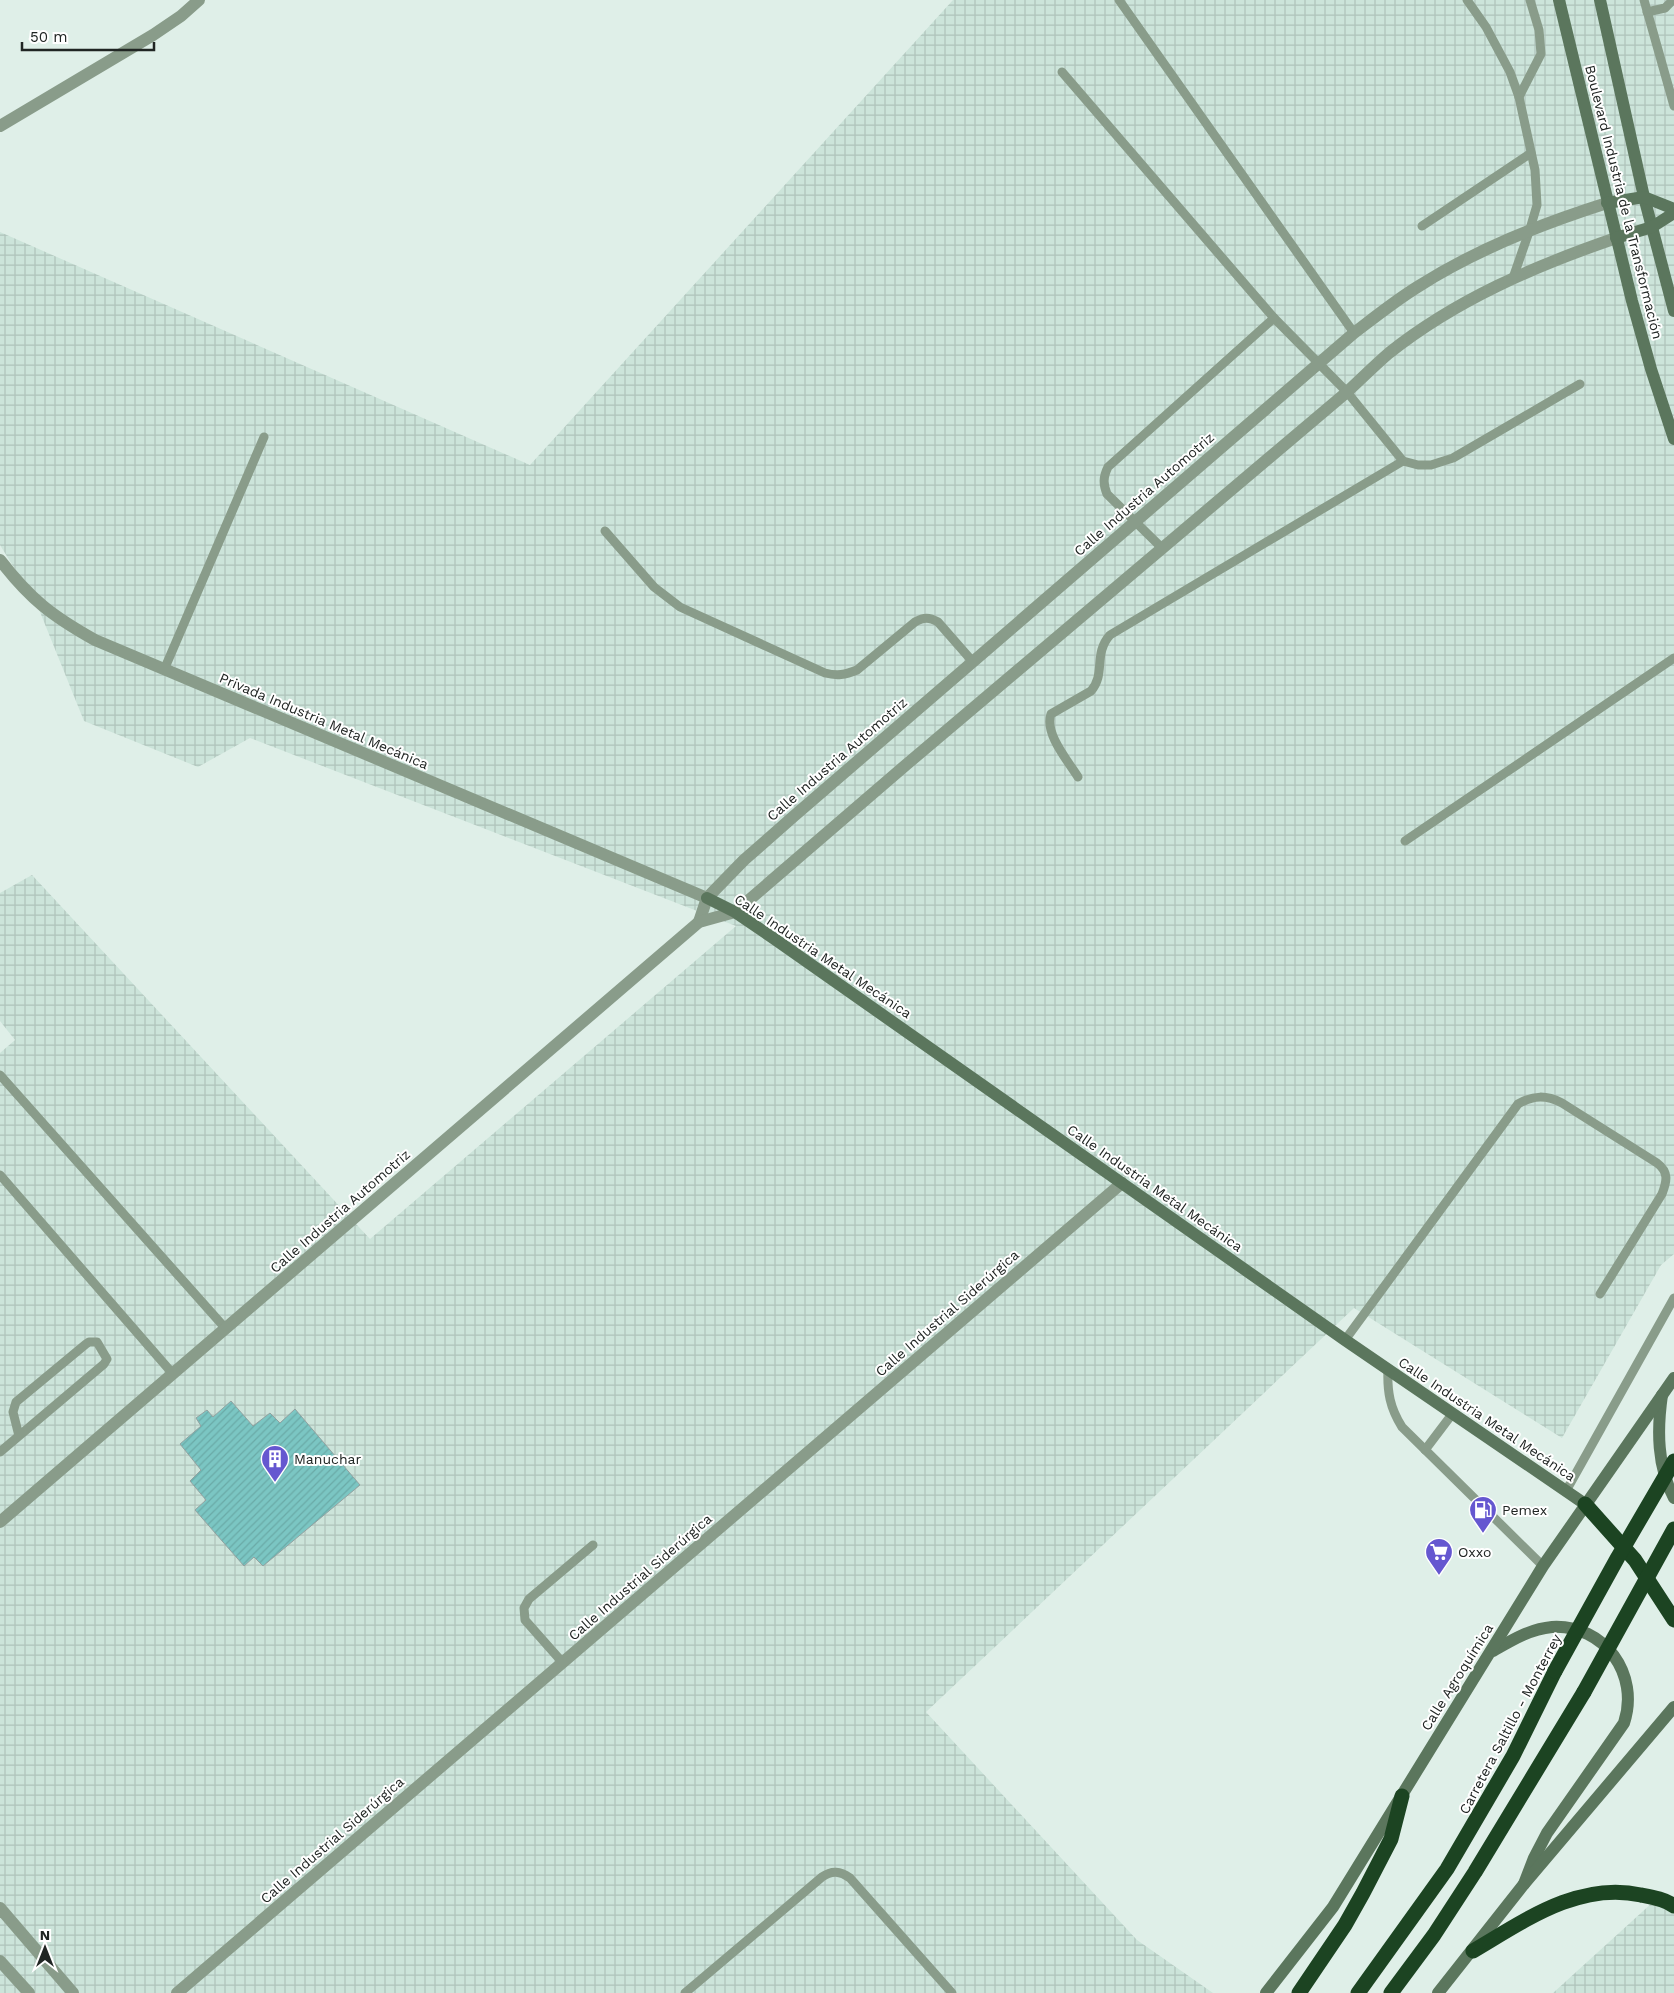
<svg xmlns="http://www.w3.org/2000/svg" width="1674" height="1993" viewBox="0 0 1674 1993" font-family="'Work Sans',sans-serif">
<defs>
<pattern id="industrial-grid" width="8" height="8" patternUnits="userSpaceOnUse" patternTransform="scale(1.25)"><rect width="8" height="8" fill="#cce4da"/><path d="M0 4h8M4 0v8" fill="none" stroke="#afc3bb"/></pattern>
<pattern id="building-hatch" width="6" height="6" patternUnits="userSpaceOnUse" patternTransform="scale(1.25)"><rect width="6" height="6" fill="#7bc6c3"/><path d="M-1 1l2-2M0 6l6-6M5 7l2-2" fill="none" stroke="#6aaaa7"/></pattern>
</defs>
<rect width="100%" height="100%" fill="#dfefe8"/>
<g fill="url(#industrial-grid)">
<polygon points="953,0 1674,0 1674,1254 1661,1265 1562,1438 1354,1308 926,1712 1137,1940 1213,1993 0,1993 0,1053 15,1040 0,1021 0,893 32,875 370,1239 736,926 250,738 198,767 84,721 38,607 0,545 0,232 530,465"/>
<polygon points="1653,1902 1674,1911 1674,1993 1553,1993"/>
</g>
<polygon fill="url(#building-hatch)" stroke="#92a2a1" points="231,1401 253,1426 270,1413 280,1423 295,1409 360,1485 263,1566 254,1557 244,1566 195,1510 206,1500 190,1481 201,1470 180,1444 201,1426 196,1418 207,1410 213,1417"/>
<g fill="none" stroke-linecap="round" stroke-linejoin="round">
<g stroke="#899c8a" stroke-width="9">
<polyline points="1119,0 1354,333"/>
<polyline points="1467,0 1486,27 1510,72 1519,97 1535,170 1537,205 1530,229 1513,278"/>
<polyline points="1644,0 1674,106"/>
<polyline points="1647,12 1665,8 1673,0"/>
<polyline points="1062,72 1274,318 1347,392 1403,461 1418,465 1431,465 1453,458 1580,384"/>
<polyline points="1519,97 1541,54 1539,30 1530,0"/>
<polyline points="1422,226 1531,153"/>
<path d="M605,531L654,587L680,607L825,673C837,676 845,675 857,670L915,622C924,617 929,617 938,622L973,662"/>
<path d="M1162,548L1107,494C1103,484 1103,477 1108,467L1274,318"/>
<polyline points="164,670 264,437"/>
<path d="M1078,777C1068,761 1044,733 1051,714L1091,691C1106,674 1093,654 1110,635L1403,461"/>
<polyline points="1405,841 1674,658"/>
<polyline points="0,1075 226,1329"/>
<polyline points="0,1175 173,1374"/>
<path d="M1345,1340L1518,1104C1534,1095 1546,1095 1562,1103L1657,1163C1669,1172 1667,1181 1662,1194L1600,1294"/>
<path d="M1388,1369C1387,1392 1390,1408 1402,1427L1543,1566"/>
<polyline points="1425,1450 1453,1413"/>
<polyline points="0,1452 104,1364 107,1359 97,1342 89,1342 86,1344 16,1402 13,1412 19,1436"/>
<polyline points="1566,1491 1674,1298"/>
<polyline points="563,1663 525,1620 524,1608 529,1599 593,1545"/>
<path d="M685,1993L822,1877C832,1870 840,1871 850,1878L952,1993"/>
</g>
<g stroke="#899c8a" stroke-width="12">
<polyline points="0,126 153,35 181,16 199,0"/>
<path d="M0,560C30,599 52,616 95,640L707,898"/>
<path d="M699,922L707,898L744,860L794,816L1354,333C1375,317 1396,300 1419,286C1477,249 1541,224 1607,203"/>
<path d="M0,1522L699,922L735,912L907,764L1347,392C1361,379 1375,365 1389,353C1457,299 1535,266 1616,238"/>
<polyline points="0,1908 73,1993"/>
<polyline points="0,1961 29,1993"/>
<polyline points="177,1993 1122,1183"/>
</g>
<g stroke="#5b765d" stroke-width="12">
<polyline points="1559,0 1632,301 1651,369 1674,439"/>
<polyline points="1600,0 1644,197 1674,311"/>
<polyline points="1607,203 1644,197 1674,209"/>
<polyline points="1616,238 1652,227 1674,213"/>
<polyline points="707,898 735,912 776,940 1345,1340 1585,1504"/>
<path d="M1662,1395C1657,1430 1657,1466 1674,1498"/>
<path d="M1493,1651C1512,1640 1530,1629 1552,1627C1605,1624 1640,1675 1624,1723L1547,1833L1534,1858L1524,1884"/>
<polyline points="1266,1993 1333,1907 1543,1566 1674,1378"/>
<polyline points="1438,1993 1524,1884 1674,1707"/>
</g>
<g stroke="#1c4422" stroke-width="15">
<polyline points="1585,1504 1635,1560 1674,1620"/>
<path d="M1473,1951C1524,1921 1579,1881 1641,1895C1652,1897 1665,1899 1674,1906"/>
<polyline points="1299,1993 1345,1925 1363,1893 1391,1839 1402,1796"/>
<polyline points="1358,1993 1447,1869 1513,1756 1555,1671"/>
<polyline points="1391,1993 1434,1935 1475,1872 1584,1692"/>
</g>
<g stroke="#1c4422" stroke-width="15">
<polyline points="1555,1671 1618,1557 1674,1461"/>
<polyline points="1584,1692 1674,1529"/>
</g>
</g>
<defs>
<symbol id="building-pin" viewBox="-11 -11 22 30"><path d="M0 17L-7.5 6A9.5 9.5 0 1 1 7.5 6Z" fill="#6557d0" stroke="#fff"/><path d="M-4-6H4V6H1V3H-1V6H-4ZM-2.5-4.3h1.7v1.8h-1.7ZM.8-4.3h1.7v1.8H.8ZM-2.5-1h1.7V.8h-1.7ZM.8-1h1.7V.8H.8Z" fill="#fff"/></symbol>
<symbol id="fuel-pin" viewBox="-11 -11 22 30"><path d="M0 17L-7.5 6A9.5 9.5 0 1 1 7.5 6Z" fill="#6557d0" stroke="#fff"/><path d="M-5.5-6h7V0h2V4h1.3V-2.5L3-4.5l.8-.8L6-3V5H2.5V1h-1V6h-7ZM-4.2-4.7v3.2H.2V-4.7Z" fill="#fff"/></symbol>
<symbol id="supermarket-pin" viewBox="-11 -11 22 30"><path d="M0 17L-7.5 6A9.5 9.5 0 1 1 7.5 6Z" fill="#6557d0" stroke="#fff"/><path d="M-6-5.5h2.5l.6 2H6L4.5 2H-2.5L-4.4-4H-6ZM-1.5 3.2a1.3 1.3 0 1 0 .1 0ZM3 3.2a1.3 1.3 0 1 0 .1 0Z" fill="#fff"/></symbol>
</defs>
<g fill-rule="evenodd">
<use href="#building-pin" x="259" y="1443" width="32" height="43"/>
<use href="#fuel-pin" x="1467" y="1494" width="32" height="43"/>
<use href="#supermarket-pin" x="1423" y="1536" width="32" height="43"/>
</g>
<g text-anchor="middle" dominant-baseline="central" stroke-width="4" stroke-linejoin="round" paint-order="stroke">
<g font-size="14" fill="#202523" stroke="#fff">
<text transform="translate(1624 202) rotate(76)">Boulevard Industria de la Transformación</text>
<text transform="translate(1144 494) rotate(-41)">Calle Industria Automotriz</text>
<text transform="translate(324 721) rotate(23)">Privada Industria Metal Mecánica</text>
<text transform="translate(837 759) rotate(-41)">Calle Industria Automotriz</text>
<text transform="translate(823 956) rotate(34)">Calle Industria Metal Mecánica</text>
<text transform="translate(1155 1188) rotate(35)">Calle Industria Metal Mecánica</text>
<text transform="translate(340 1211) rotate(-41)">Calle Industria Automotriz</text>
<text transform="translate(947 1313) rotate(-41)">Calle Industrial Siderúrgica</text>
<text transform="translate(1487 1419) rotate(34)">Calle Industria Metal Mecánica</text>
<text transform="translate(640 1577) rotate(-41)">Calle Industrial Siderúrgica</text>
<text transform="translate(1457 1677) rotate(-58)">Calle Agroquímica</text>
<text transform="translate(1510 1724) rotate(-62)">Carretera Saltillo - Monterrey</text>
<text transform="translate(332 1840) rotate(-41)">Calle Industrial Siderúrgica</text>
</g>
<g font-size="14" fill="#202523" stroke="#fff" text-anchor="start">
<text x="294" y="1459">Manuchar</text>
<text x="1502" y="1510">Pemex</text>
<text x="1458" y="1552">Oxxo</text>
</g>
</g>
<g transform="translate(45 1948)" stroke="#ffffff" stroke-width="4" paint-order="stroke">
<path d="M0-4L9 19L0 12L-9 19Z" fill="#202523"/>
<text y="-8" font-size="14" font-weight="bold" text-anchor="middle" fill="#202523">N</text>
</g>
<path d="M22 42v8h132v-8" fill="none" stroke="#202523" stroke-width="2.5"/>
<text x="30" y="42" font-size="15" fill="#202523" stroke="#ffffff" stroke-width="4" paint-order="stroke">50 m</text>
</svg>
